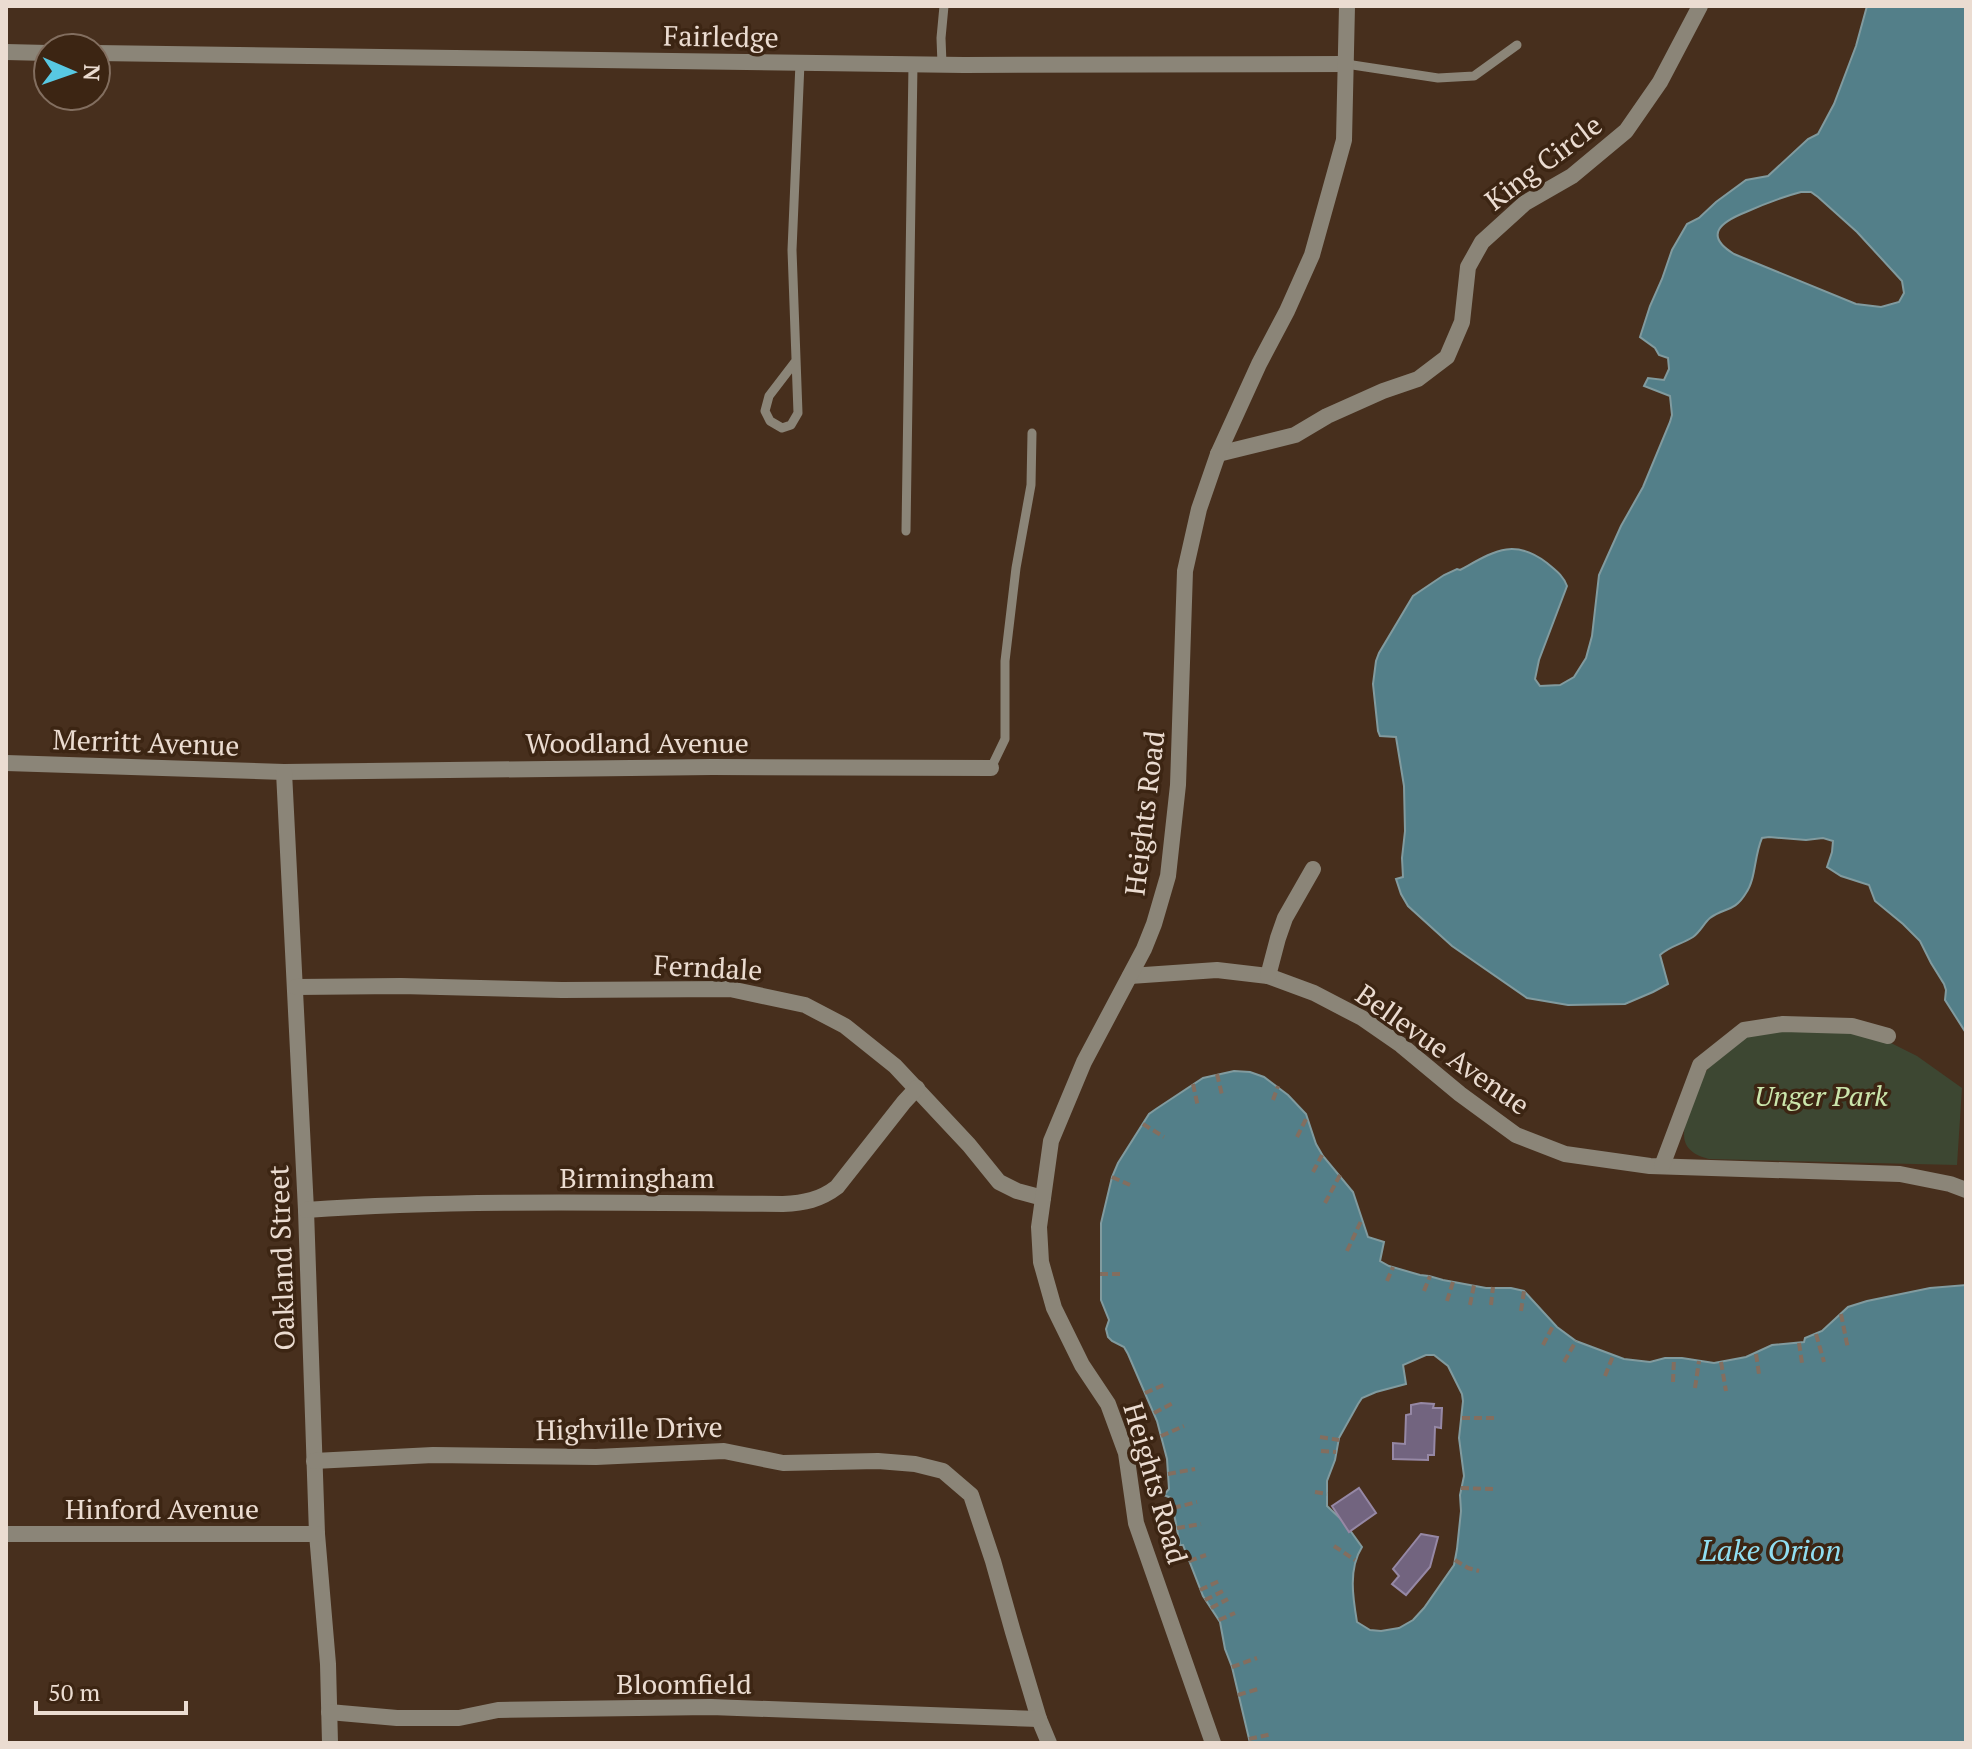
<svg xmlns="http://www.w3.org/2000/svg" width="1972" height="1749" viewBox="0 0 1972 1749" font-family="'PT Serif',serif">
<rect width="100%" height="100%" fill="#472f1d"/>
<path fill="#3d4732" d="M1820,1027L1887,1041L1917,1056L1962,1088L1957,1165L1709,1159C1674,1150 1683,1128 1693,1102C1697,1092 1700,1081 1705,1073C1715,1058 1731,1045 1747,1036C1758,1031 1805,1029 1820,1027Z"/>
<g fill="#537f89" stroke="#819b9f" stroke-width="2" fill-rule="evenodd">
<path d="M1867,6H1966V1033L1945,1000L1946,990L1944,984L1931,963L1920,941L1903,924L1875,901L1869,885L1841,876L1827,867L1832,852L1833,841L1823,838L1806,840L1769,837L1762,838C1754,856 1756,879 1746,893C1734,913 1724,907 1710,918C1704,923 1700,932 1693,937C1682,944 1670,946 1660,955L1668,984L1653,992L1625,1004L1568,1005L1527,998L1452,946L1408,906L1401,894L1396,879L1403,877L1402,858L1405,831L1404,786L1396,737L1380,736L1378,731L1373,684L1376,661L1379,653L1413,596L1444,575L1457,569L1460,570C1493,552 1513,537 1547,563C1555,570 1563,575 1567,586L1539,660L1535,679L1540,686L1560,685L1574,677L1586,658L1592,636L1599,575L1621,526L1643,487L1670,422L1672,415L1670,396L1644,386L1648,378L1664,380L1669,369L1668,358L1659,355L1655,348L1640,337L1650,306L1662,279L1672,250L1687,224L1699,218L1716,202L1746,180L1768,176L1808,139L1818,134L1834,104L1856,46ZM1801,192H1811L1818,197L1857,232L1902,281L1904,293L1899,302L1881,307L1856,304L1734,254C1703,235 1721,222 1746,212C1764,204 1782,197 1801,192Z"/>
<path d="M1234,1071L1250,1072L1264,1077L1288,1095L1306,1114L1316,1144L1323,1156L1353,1192L1368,1237L1384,1242L1380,1261L1389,1266L1420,1275L1429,1276L1443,1280L1486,1288H1511L1524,1291L1557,1327L1576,1341L1624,1359L1650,1362L1665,1358H1682L1714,1363L1746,1357L1772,1345L1804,1342L1805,1338L1822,1331L1848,1307L1867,1301L1930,1288L1966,1285V1743H1250L1232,1667L1225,1649L1220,1622L1203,1596L1183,1545H1180L1171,1498L1164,1495L1169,1489L1167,1459L1157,1421L1128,1354L1124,1347L1112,1341L1108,1337L1106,1329L1109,1320L1101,1300V1223L1112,1177L1118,1163L1149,1114L1156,1109L1203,1078ZM1426,1355H1434L1448,1366L1462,1394L1463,1401L1459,1438L1464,1476L1460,1495L1461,1511L1457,1549L1454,1565L1424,1608L1413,1620L1399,1628L1381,1631L1370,1630L1357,1622C1353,1598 1348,1569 1362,1547L1344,1522L1327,1506V1481L1335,1460L1339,1438L1358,1404L1362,1398L1376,1392L1406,1384L1403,1365Z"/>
</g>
<g fill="#72647f" stroke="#9688a5" stroke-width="2">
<polygon points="1421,1403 1434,1404 1433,1408 1442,1408 1441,1428 1435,1427 1434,1455 1428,1455 1428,1460 1393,1459 1393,1443 1405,1444 1406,1415 1411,1414 1411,1405"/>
<polygon points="1359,1488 1376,1513 1349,1532 1332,1506"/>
<polygon points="1421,1534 1438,1537 1430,1567 1406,1595 1392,1584 1399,1576 1393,1569"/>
</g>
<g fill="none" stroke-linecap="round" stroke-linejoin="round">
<g stroke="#836e5f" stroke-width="4" stroke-dasharray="8 4" stroke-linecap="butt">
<polyline points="1217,1074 1222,1095"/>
<polyline points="1193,1084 1198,1107"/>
<polyline points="1273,1100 1278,1086"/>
<polyline points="1143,1124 1164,1137"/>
<polyline points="1297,1137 1307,1117"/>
<polyline points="1313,1172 1322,1155"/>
<polyline points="1112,1177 1130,1185"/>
<polyline points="1325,1203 1340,1175"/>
<polyline points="1347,1251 1362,1219"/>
<polyline points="1100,1274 1123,1274"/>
<polyline points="1387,1281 1393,1267"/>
<polyline points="1424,1291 1430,1276"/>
<polyline points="1447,1301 1453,1282"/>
<polyline points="1470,1305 1474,1285"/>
<polyline points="1491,1305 1493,1287"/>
<polyline points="1521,1311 1524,1291"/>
<polyline points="1841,1314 1848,1349"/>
<polyline points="1816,1334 1824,1362"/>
<polyline points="1799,1343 1802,1363"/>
<polyline points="1543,1345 1554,1324"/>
<polyline points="1756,1354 1759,1374"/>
<polyline points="1564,1362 1576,1341"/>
<polyline points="1721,1362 1726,1391"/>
<polyline points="1605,1376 1613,1356"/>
<polyline points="1673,1382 1674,1358"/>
<polyline points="1695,1388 1699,1361"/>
<polyline points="1145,1393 1166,1384"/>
<polyline points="1154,1413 1173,1403"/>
<polyline points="1462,1418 1497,1418"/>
<polyline points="1161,1436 1184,1426"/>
<polyline points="1320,1437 1339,1440"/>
<polyline points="1321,1451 1336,1452"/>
<polyline points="1168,1474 1195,1469"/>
<polyline points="1461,1488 1493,1489"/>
<polyline points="1315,1492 1327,1494"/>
<polyline points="1173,1508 1197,1502"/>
<polyline points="1177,1528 1201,1524"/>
<polyline points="1334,1546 1355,1560"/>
<polyline points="1455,1560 1468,1568 1479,1571"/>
<polyline points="1189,1561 1206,1555"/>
<polyline points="1200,1590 1219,1581"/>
<polyline points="1205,1600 1223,1591"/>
<polyline points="1211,1608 1228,1599"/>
<polyline points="1219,1620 1235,1613"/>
<polyline points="1232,1667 1257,1658"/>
<polyline points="1238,1695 1258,1689"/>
<polyline points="1249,1739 1272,1734"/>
</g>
<g stroke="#8b8578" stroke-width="9">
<polyline points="942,64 941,38 944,6"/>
<polyline points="1346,64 1438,78 1474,76 1517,45"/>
<polyline points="795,362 769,396 765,411 770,421 782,428 791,425 798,413 792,250 800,63"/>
<polyline points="906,531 913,64"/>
<polyline points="991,768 1005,739 1005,661 1016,568 1031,485 1032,433"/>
</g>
<g stroke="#8b8578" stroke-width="16">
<polyline points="6,52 48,53"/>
<polyline points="96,53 964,65 1346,64"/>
<polyline points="1218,454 1295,435 1327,416 1383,391 1418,379 1447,357 1462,322 1468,267 1482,242 1525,203 1572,176 1626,131 1660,82 1700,6"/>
<polyline points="6,763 284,772 712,767 991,768"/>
<polyline points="284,772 306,1210 317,1534 328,1664 330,1743"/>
<polyline points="1130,976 1217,970 1268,976 1314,993 1362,1018 1401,1045 1460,1094 1516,1135 1565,1154 1650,1166 1900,1174 1950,1184 1966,1190"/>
<polyline points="1268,976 1278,938 1285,918 1313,869"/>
<polyline points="296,987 401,986 562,990 730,989 805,1005 845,1026 895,1066 969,1145 999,1182 1017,1191 1043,1198"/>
<polyline points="1662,1166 1700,1065 1744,1030 1783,1024 1852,1026 1888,1036"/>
<path d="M306,1210C464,1199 624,1203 783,1204C804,1203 820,1200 837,1187L904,1102L917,1088"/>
<polyline points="314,1461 433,1455 596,1457 724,1451 783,1463 878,1461 915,1464 943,1471 971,1495 993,1561 1013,1632 1039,1719 1049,1743"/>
<polyline points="6,1534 317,1534"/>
<polyline points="329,1712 397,1718 459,1718 498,1710 711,1707 1039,1719"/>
<polyline points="1213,1743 1136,1523 1126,1453 1108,1404 1082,1365 1054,1308 1041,1262 1039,1227 1051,1141 1084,1062 1144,949 1154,924 1168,876 1178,785 1185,571 1199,509 1218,454 1259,364 1287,311 1312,255 1344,140 1347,6"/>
</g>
</g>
<g text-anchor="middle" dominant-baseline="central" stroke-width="7" stroke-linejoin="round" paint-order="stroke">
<g font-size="28" fill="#ebdcd1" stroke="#3c2513">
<text transform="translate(721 36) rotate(1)">Fairledge</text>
<text transform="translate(1543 162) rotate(-37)">King Circle</text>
<text transform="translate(146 742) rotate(2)">Merritt Avenue</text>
<text x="637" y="742">Woodland Avenue</text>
<text transform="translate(1144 813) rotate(-83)">Heights Road</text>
<text transform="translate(708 967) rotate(3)">Ferndale</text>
<text transform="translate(1443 1049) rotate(35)">Bellevue Avenue</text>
<text x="637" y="1177">Birmingham</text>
<text transform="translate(281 1258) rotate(-92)">Oakland Street</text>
<text transform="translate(629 1428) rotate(-1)">Highville Drive</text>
<text transform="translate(1156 1483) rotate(74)">Heights Road</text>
<text x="162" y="1508">Hinford Avenue</text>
<text x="684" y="1683">Bloomfield</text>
</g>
<g font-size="28" font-style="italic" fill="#cbe6ac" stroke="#3c2513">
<text x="1821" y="1095">Unger Park</text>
</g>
<g font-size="30" font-style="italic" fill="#90def1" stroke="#3c2513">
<text x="1771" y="1550">Lake Orion</text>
</g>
</g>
<rect width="1972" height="1749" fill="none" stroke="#ebdcd1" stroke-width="16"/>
<g transform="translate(72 72) rotate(92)"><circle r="38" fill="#3c2513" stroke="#826e5f" stroke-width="2"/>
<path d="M0-6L14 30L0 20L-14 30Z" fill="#58c9e3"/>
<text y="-12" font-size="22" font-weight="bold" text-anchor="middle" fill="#ebdcd1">N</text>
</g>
<path d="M36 1701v12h150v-12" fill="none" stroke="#ebdcd1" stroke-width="4"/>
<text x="48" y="1701" font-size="24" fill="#ebdcd1" stroke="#3c2513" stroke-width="6" paint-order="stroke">50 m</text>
</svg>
